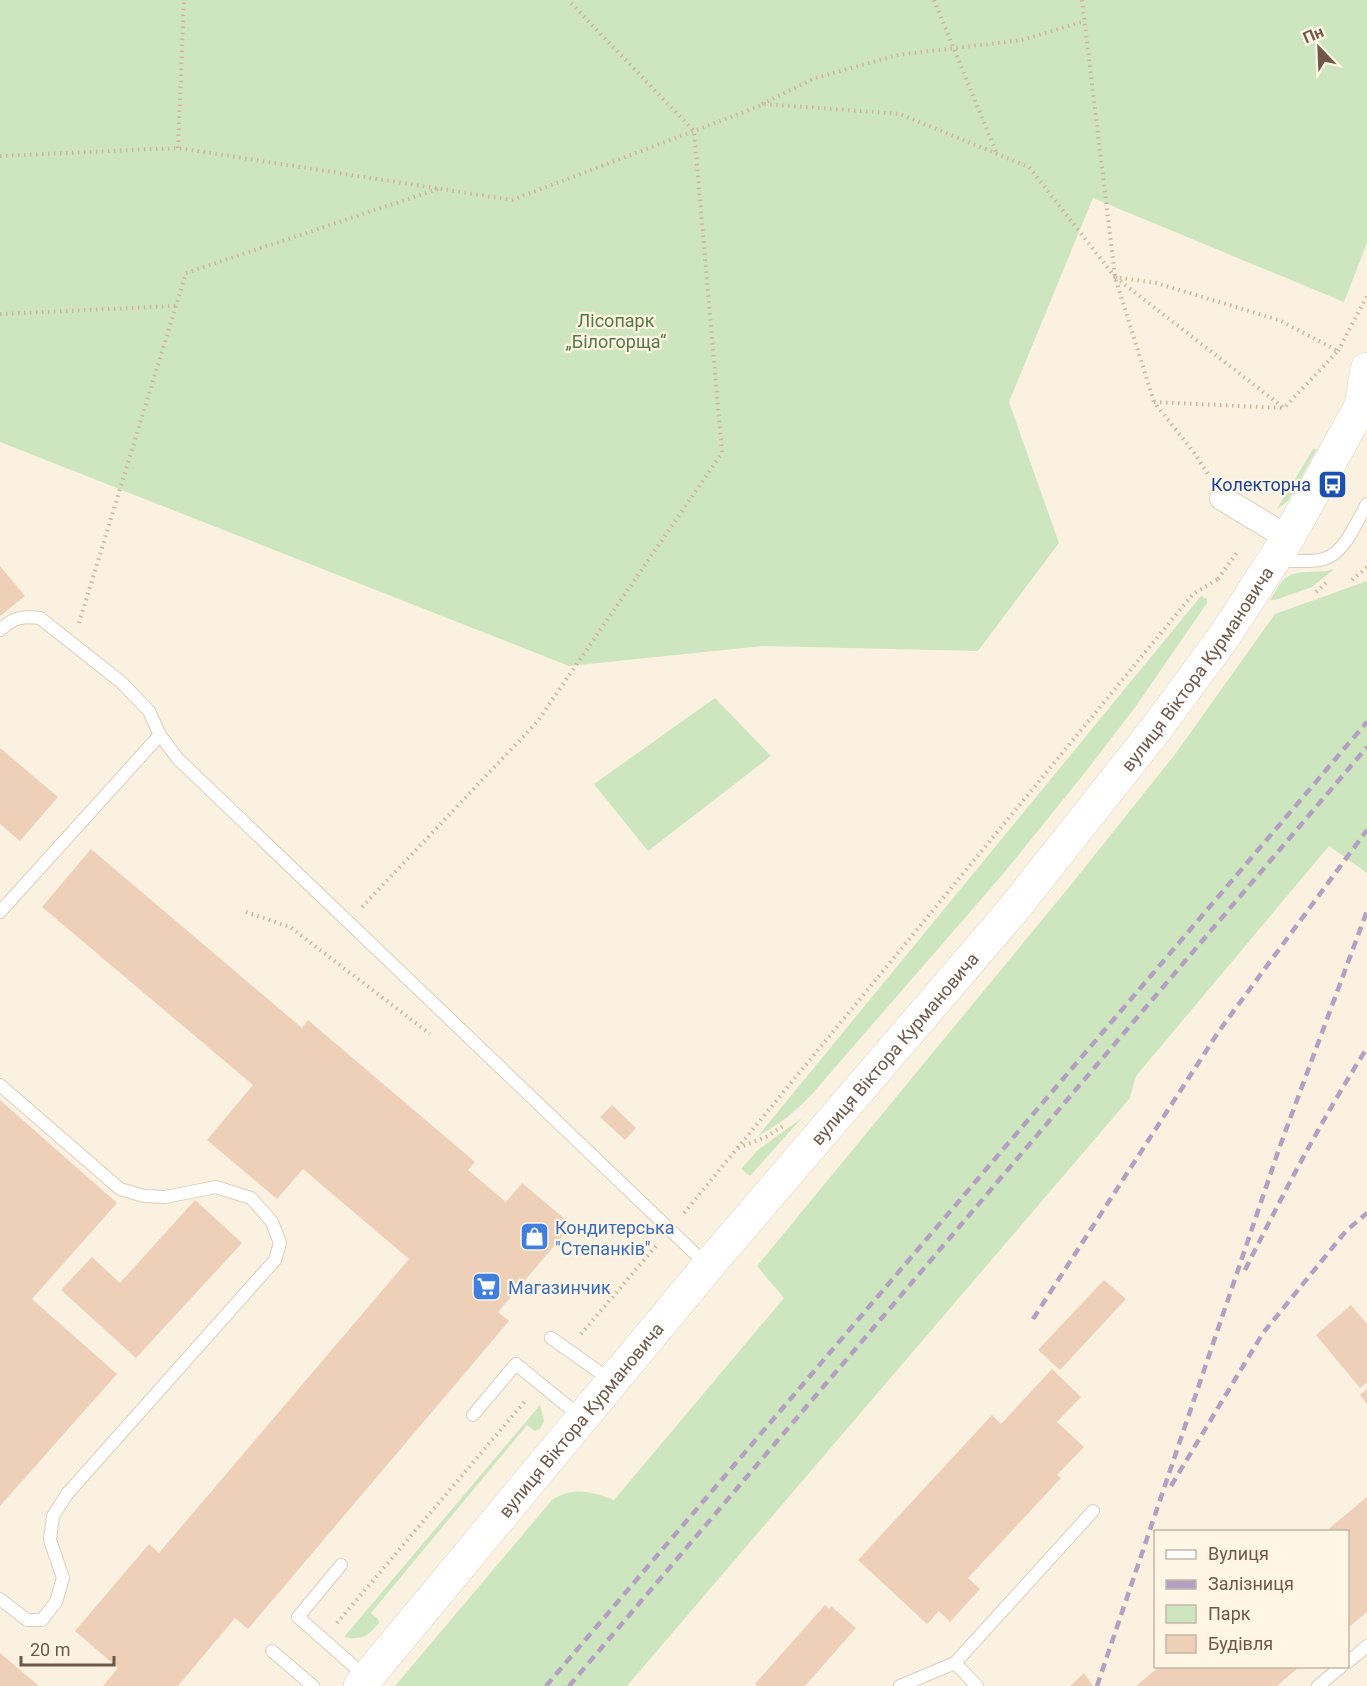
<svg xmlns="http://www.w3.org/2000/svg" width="1367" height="1686" viewBox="0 0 1367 1686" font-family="Roboto,sans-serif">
<rect width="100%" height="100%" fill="#faf1e0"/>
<g fill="#cee6c0">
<polygon points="0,0 1367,0 1367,243 1344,302 1093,198 1009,402 1059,543 978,651 763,646 569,666 0,442"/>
<polygon points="1313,449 1317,449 1288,501 1277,509"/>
<path d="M1334,569L1312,587L1275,600H1270C1275,593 1280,581 1287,577C1298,569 1320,574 1334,569Z"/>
<path d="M1367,581V873L1329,846L1136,1076L1130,1098L627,1686H395L552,1500C574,1486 592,1492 614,1500L784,1298L757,1266L1070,886L1176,753L1275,614Z"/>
<path d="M1201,596L1207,599V603L1136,706L1087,770L1003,874L812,1094C796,1111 779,1125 758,1136Z"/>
<polygon points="715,698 771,756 648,851 594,784"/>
<polygon points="802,1118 750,1176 741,1169 758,1150"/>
<path d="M540,1405L544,1421L540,1429L535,1431L527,1425L371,1613L378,1619L379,1623C368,1636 362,1641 344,1637Z"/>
</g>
<g fill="#eed0b9">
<polygon points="0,566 25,596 0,616"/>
<polygon points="0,748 58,797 20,841 0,824"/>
<polygon points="91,849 302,1028 308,1020 475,1162 468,1170 506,1202 522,1183 572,1225 498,1312 509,1321 248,1629 235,1618 178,1686 103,1686 118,1668 75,1631 149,1544 159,1553 409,1259 303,1169 277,1199 207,1140 253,1085 42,907"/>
<polygon points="0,1100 117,1203 32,1299 117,1374 0,1506"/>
<polygon points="612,1105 636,1128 625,1140 600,1117"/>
<polygon points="195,1200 242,1243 136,1358 61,1290 92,1257 120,1283"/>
<polygon points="1104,1280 1126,1299 1060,1370 1038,1350"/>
<polygon points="1351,1305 1367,1324 1367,1382 1360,1388 1316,1335"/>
<polygon points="1052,1369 1081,1397 1057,1422 1084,1447 1057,1475 1061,1478 968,1578 980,1589 950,1622 939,1611 927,1624 858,1560 992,1415 1001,1424"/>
<polygon points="1367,1389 1367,1404 1360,1395"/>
<polygon points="1367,1497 1367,1612 1348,1628 1348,1532 1325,1532"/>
<polygon points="825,1605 829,1609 831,1606 856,1628 805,1686 757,1686 755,1684"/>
<polygon points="0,1653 39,1686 0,1686"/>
<polygon points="1160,1666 1300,1666 1277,1686 1136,1686"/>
<polygon points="1084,1673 1093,1686 1070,1686"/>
</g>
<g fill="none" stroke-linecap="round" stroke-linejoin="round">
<defs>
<g id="lane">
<path d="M1277,561C1290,560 1312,563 1324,559C1346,552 1356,522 1367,504"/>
<path d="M0,630C14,617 22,616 40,618L121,682L149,711L160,735L178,759L708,1266"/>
<polyline points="0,912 160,735"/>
<polyline points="0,1085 120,1189 144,1196 165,1197 216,1187 251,1198 272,1222 280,1243 275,1260 67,1494 53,1516 50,1540 63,1578 56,1602 42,1620 27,1620 0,1599"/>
<polyline points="551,1338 612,1381"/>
<polyline points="473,1415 516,1364 582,1418"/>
<polyline points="341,1565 298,1617 366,1677"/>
<polyline points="272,1651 313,1686"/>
<polyline points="1348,1662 1367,1646"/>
<polyline points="955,1663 1093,1511"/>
<polyline points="900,1686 955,1663 977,1686"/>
<polyline points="1318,1686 1342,1666"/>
</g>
<polyline id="street" points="1222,498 1288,538"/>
<g id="secondary">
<path id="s1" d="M360,1686L708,1266L1012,911L1156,729L1225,635L1288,538L1361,406L1367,369"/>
</g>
</defs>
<use href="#lane" stroke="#ddcdbd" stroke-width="14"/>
<use href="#street" stroke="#ddcdbd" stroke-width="26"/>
<use href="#secondary" stroke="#e2cfbb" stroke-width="34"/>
<g stroke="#d2b49d" stroke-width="4" stroke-dasharray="1.5 4.5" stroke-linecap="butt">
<polyline points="934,0 996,152"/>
<polyline points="1082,0 1115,277 1154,402 1195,454 1208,474"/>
<polyline points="762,104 815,78 898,55 1022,40 1085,21"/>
<polyline points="178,148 184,0"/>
<polyline points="0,156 178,148 512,200 765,104 900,114 1029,167 1115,277 1156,283 1279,320 1338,351 1284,408 1115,277"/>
<polyline points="0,314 176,306"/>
<polyline points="1338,351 1367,296"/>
<polyline points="1154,402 1283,408"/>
<polyline points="1218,579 1238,551"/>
<polyline points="1352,580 1367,567"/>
<polyline points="1316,592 1328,581"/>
<polyline points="79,623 186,273 438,189"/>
<polyline points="362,907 537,722 722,453 694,131 568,0"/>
<polyline points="246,912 290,927 430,1034"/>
<polyline points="738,1148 766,1137 783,1126"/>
<polyline points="684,1213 1193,594 1218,579"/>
<polyline points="581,1334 656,1246"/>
<polyline points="337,1623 526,1400"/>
</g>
<use href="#lane" stroke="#fff" stroke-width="12"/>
<use href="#street" stroke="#fff" stroke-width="24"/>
<use href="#secondary" stroke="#fff" stroke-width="33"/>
<g stroke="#b4a1c1" stroke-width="4.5" stroke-dasharray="9 6" stroke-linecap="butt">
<path d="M1245,1270C1283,1194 1322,1119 1367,1048"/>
<polyline points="1033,1319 1219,1031 1367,830"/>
<polyline points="1171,1486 1263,1333 1346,1231 1367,1213"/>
<polyline points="546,1686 1367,722"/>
<polyline points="569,1686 1367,747"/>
<polyline points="1097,1686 1280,1146 1367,911"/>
</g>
</g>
<defs>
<symbol id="bus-square" viewBox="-11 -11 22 22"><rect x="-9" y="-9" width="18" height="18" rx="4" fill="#1a4fb4" stroke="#fef5e5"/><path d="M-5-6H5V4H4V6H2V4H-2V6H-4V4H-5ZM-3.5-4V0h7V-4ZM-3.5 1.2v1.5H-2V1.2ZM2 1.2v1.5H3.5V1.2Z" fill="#fff"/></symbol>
<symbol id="shop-square" viewBox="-11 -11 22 22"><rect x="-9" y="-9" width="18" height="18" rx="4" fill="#3f7fe0" stroke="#fef5e5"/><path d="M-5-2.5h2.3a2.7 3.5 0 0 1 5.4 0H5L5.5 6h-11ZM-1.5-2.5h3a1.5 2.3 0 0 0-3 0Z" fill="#fff"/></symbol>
<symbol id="supermarket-square" viewBox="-11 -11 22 22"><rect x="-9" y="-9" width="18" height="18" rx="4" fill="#3f7fe0" stroke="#fef5e5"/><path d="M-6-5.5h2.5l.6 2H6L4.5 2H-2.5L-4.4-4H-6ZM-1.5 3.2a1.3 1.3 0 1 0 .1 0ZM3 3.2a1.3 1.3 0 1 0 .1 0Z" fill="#fff"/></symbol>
</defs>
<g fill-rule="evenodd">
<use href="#bus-square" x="1316" y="468" width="33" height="33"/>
<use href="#shop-square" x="518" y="1220" width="33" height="33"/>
<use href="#supermarket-square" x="470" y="1270" width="33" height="33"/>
</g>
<g text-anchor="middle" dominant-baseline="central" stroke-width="4.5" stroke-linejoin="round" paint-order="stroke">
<g font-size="18" fill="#537a45" stroke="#fef5e5">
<text x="616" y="320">Лісопарк<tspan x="616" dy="21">„Білогорща“</tspan></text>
</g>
<g font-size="18" fill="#164399" stroke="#fef5e5" text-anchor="end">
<text x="1311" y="484">Колекторна</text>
</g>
<g font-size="18" fill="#6f5849" stroke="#fef5e5">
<text stroke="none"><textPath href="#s1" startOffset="1318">вулиця Віктора Курмановича</textPath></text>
<text stroke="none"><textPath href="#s1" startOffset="832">вулиця Віктора Курмановича</textPath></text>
<text stroke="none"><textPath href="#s1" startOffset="346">вулиця Віктора Курмановича</textPath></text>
</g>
<g font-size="18" fill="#366cbe" stroke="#fef5e5" text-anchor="start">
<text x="555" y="1227">Кондитерська<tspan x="555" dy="21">"Степанків"</tspan></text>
<text x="508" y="1287">Магазинчик</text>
</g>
</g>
<rect x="1154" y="1530" width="195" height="138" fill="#fef5e5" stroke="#c5b6a7" stroke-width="1.5"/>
<rect x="1166" y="1550" width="30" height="9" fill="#ffffff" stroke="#c5b6a7" stroke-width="1.5"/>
<text x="1208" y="1560" font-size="18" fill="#6f5849">Вулиця</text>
<rect x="1166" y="1580" width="30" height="9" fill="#b4a1c1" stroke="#c5b6a7" stroke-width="1.5"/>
<text x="1208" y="1590" font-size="18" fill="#6f5849">Залізниця</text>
<rect x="1166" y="1605" width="30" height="18" fill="#cee6c0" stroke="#c5b6a7" stroke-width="1.5"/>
<text x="1208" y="1620" font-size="18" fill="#6f5849">Парк</text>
<rect x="1166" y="1635" width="30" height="18" fill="#eed0b9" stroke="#c5b6a7" stroke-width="1.5"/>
<text x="1208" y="1650" font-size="18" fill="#6f5849">Будівля</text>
<g transform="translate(1319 48) rotate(337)" stroke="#fef5e5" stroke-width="4.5" paint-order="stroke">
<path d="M0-4.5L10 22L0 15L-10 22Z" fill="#6f5849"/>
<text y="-9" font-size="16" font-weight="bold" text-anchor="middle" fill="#6f5849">Пн</text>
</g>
<path d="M21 1656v9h93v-9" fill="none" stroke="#6f5849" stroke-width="3"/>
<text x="30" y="1656" font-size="18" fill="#6f5849" stroke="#fef5e5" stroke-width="4.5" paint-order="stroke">20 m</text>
</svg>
